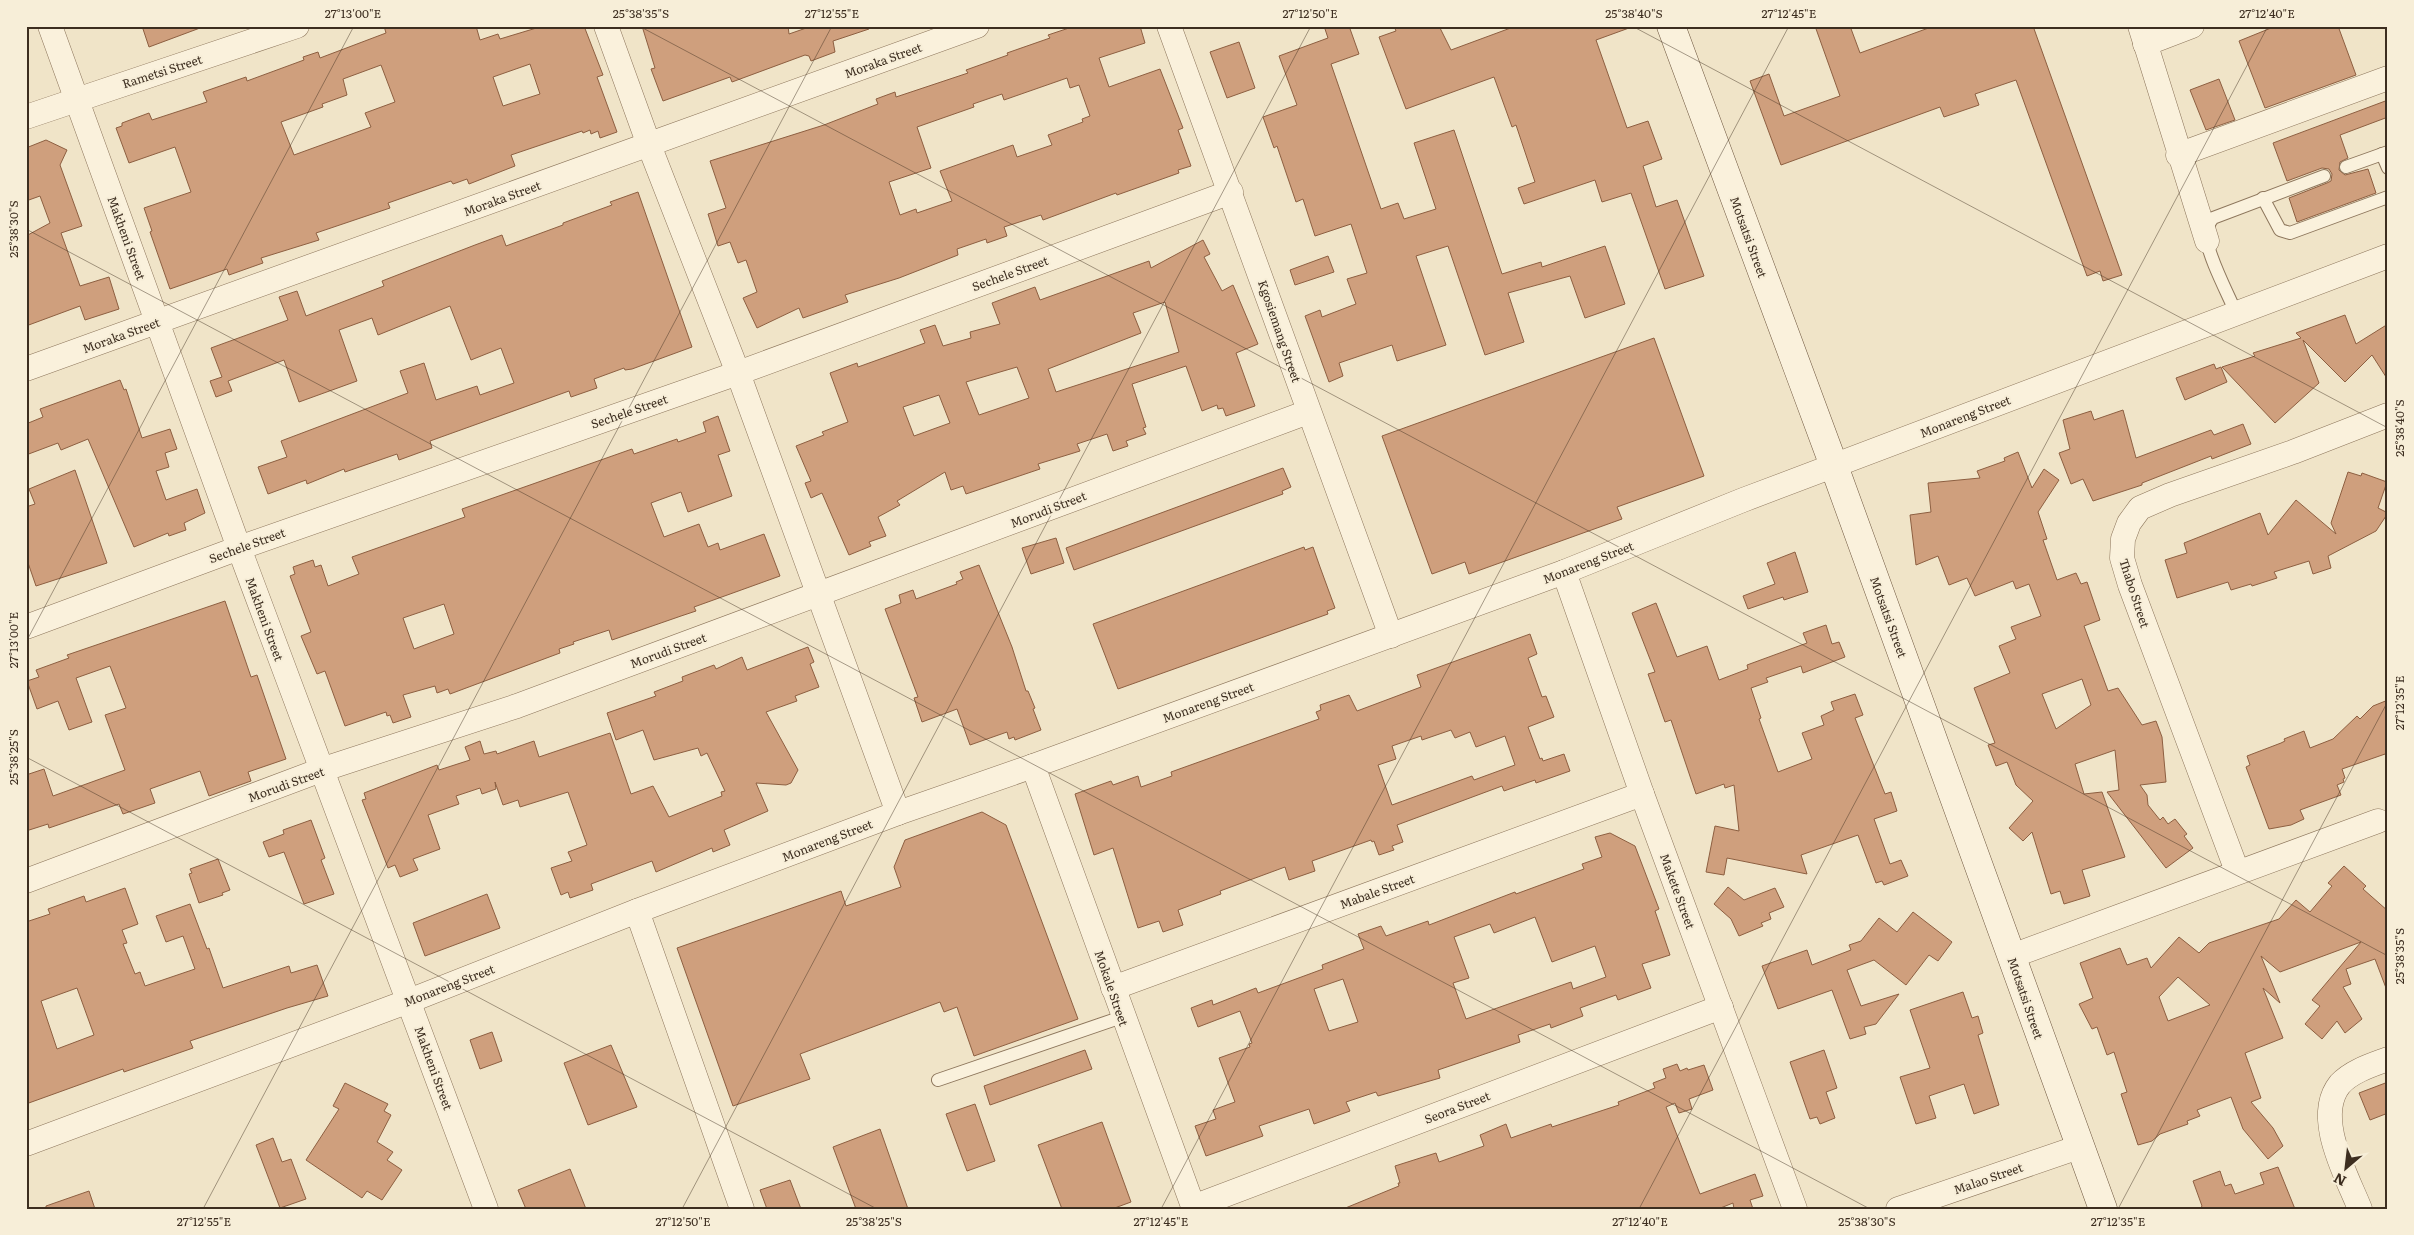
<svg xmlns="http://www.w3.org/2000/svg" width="2414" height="1235" viewBox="0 0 2414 1235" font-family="Literata,serif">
<rect width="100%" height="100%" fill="#f0e4c8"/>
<g fill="#cf9f7d" stroke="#8d5f41" fill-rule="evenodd">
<polygon points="142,26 200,26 200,28 149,47"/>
<path d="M384,26H476L480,40L498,34L500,39L543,26H584L603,75L597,77L617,132L600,138L598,131L591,134L590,130L583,133L582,131L511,155L515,166L469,184L467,179L453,184L451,181L388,203L390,208L316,233L319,240L261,258L263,263L229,275L227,269L170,289L150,232L152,231L144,208L191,192L175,147L129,163L116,128L122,126V123L149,113L152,120L207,102L203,92L246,77L247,81L304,60L303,57L318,52L320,58L386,33ZM530,64L540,94L503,106L493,77ZM381,65L395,102L365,113L371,127L294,155L281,122L323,107L322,104L347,95L343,79Z"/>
<polygon points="642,26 788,26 789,34 812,26 869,26 869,29 833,41 835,52 811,61 809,56 805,55 732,82 730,77 663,101 651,69 655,68"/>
<path d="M1075,26H1140L1145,43L1099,58L1109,87L1160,69L1183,128L1178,130L1191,166L1178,170L1179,173L1117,195L1116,193L1043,220L1041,215L1004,227L1007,236L987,243L986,239L957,249L958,255L899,278L845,295L848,302L803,318L799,308L757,328L743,298L757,292L746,260L738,263L730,242L718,246L708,214L726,208L710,161L824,125L878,104L876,99L895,92L896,97L968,73L966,70L1008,55L1007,53L1050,38L1048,35ZM1067,78L1070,88L1079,85L1090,116L1082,119L1083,122L1048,135L1052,145L1017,157L1013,145L940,171L952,201L917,213L916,209L900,215L889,182L931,168L917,127L974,107L973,104L1002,94L1004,100Z"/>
<polygon points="1324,26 1349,26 1359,54 1331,64 1381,209 1398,203 1404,219 1436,209 1414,143 1454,130 1502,274 1541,262 1542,267 1605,246 1625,304 1585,318 1570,276 1508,293 1524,342 1485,355 1448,246 1416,256 1446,345 1397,361 1392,345 1339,363 1343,376 1329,382 1305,316 1320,310 1322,317 1356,304 1347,279 1367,273 1351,224 1315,236 1303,199 1296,202 1277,146 1274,148 1263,117 1297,105 1279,56 1328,38"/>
<polygon points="1394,26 1439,26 1451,50 1516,26 1629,26 1629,28 1596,40 1627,128 1648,121 1662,159 1643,166 1656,207 1677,200 1704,276 1665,289 1631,193 1602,202 1595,180 1524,204 1518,188 1535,182 1516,125 1512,127 1494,77 1406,109 1379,37 1396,31"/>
<polygon points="1815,26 1850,26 1860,53 1934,26 2033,26 2122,275 2103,281 2100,271 2087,276 2016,80 1975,94 1979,105 1944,117 1940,107 1781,165 1750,81 1769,74 1784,116 1840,96"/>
<polygon points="2276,26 2338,26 2356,75 2265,108 2239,41"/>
<polygon points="1239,42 1255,88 1227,98 1210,52"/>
<polygon points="2219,79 2235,120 2206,130 2190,90"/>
<polygon points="2388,100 2388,117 2340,135 2348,158 2340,162 2339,170 2345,175 2368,169 2376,193 2297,222 2289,198 2327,183 2331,181 2332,174 2329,169 2322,168 2287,181 2273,143"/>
<polygon points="46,140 67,150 60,165 82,226 61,233 80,286 109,277 119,309 85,320 80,306 26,326 26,236 50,223 40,196 26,201 26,148"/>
<polygon points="638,192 692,347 632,369 625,370 624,368 594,379 597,388 571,397 569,391 430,441 432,448 399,460 397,454 345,472 344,469 307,484 306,480 268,494 258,467 287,457 281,441 408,393 400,371 424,363 436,400 477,386 480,395 514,383 501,348 471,360 450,306 378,335 372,318 339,330 357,381 299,402 284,360 228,381 232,391 216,397 210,381 222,377 211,348 288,320 279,297 297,291 306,316 384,286 382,281 475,245 502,235 506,246 563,225 563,223 612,205 610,202"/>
<path d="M1203,240L1210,254L1204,257L1222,291L1233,285L1258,344L1236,353L1255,406L1226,416L1223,408L1218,409L1217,405L1202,411L1186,366L1132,384L1146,427L1143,428L1146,434L1126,441L1128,446L1113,451L1107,434L1077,444L1080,451L1038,464L1040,469L966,494L963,486L951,490L945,472L897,501L900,505L878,517L886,536L869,542L871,546L849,555L822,493L811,498L805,483L811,481L796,446L824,435L822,432L848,422L830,373L857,363L858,367L925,343L920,330L935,325L943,346L971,338L970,332L1000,324L992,303L1035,287L1040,300L1149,261L1151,268ZM1165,302L1179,352L1056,392L1048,369L1141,333L1133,313ZM1017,367L1029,398L979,415L966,382ZM939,395L950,423L914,436L903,407Z"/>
<polygon points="1328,256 1334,272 1295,285 1290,270"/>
<polygon points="2345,315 2356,344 2388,324 2388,380 2372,355 2345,382 2303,340 2319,383 2275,423 2222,367 2255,356 2253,353 2301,338 2296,333"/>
<polygon points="1654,338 1704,476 1617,507 1622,519 1469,574 1465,562 1432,574 1382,436"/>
<polygon points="2214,364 2216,369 2221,367 2227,382 2185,400 2176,378"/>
<polygon points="120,380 124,390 126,389 142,438 170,429 177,449 165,453 169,467 156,471 166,500 197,489 205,513 184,523 186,530 169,536 168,533 134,547 88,439 61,450 58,443 26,455 26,424 43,417 40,409"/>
<polygon points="2123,410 2136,458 2211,430 2214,435 2243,424 2251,444 2212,459 2211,456 2142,483 2142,485 2093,501 2083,479 2071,484 2059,453 2070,449 2063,420 2091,411 2094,420"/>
<path d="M718,416L730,451L718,455L732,496L688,512L681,492L651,503L664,537L699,524L708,547L718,543L720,550L764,534L780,576L694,607L696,611L681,616L612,640L609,630L573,642L574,644L559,649L560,653L450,694L448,689L437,693L435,686L403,695L411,717L393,723L390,715L387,716L386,712L345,726L325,671L317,674L301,636L311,632L290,576L295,574L293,567L313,560L315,567L321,565L328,586L359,574L352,557L465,517L462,509L632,449L634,454L677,439L678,442L706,432L703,422ZM444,604L454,634L414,649L403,618Z"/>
<path d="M2018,452L2032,488L2044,469L2059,480L2038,512L2047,539L2043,540L2057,580L2076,573L2081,584L2087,582L2100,620L2084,626L2108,691L2118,688L2142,725L2156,721L2162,737L2166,782L2140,785L2147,795L2148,805L2160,820L2163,817L2168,824L2175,819L2187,834L2184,836L2193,848L2166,868L2107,792L2119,790L2115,750L2075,764L2084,794L2102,792L2125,857L2082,870L2090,896L2064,904L2060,891L2051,894L2032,832L2023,841L2009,828L2033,801L2016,785L2007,762L1996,766L1988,745L1995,743L1974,688L2010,673L1999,646L2016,639L2011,627L2041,616L2029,584L2016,589L2013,581L1975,596L1967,578L1949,585L1938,556L1916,565L1910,515L1931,512L1928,483L1980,478L1977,471L2005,461L2004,458ZM2082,679L2091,705L2056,729L2042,694Z"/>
<polygon points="1283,468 1291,487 1282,491 1283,494 1074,570 1066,548"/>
<polygon points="75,470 107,563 36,586 26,557 26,507 35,504 29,489"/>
<polygon points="2348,472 2361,476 2362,473 2387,482 2378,508 2388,513 2376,531 2328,556 2331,568 2313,574 2309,561 2274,572 2277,578 2252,586 2251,584 2231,590 2228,582 2177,598 2165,560 2187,553 2184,543 2260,513 2268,535 2296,500 2336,534 2331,523"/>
<polygon points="1056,538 1064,563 1031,574 1022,548"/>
<polygon points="1304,547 1305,550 1313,547 1320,567 1335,608 1327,611 1328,614 1118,689 1093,624"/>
<polygon points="1795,552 1808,592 1784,600 1783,597 1748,609 1743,596 1775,584 1767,563"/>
<polygon points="979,565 1012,647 1026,691 1028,691 1035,708 1033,709 1041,730 1015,740 1014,737 1009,739 1007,732 970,745 957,709 922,722 914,698 918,697 885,609 901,603 899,595 913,590 916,599 957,584 956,582 963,579 960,572"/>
<polygon points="225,601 251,677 257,675 286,759 248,772 251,781 209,796 200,771 150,789 155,803 123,814 119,804 49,828 48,824 26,831 26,775 44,769 53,796 125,770 105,715 126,708 110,666 76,678 92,722 69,730 58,701 37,709 27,681 39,677 36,670 69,658 67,655"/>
<polygon points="1656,603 1677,657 1707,646 1719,680 1748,669 1747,665 1807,643 1803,633 1826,625 1832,644 1839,642 1845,657 1803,673 1801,666 1766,678 1768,682 1751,688 1761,718 1759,719 1778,772 1812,759 1802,733 1824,725 1821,716 1834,710 1831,702 1855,694 1863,715 1855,718 1885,794 1891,792 1897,811 1874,819 1890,864 1901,860 1908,876 1884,885 1882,881 1876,883 1858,835 1801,855 1807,874 1727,858 1724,875 1706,872 1715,826 1739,831 1734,785 1725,788 1724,784 1696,794 1671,720 1665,722 1648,674 1655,672 1632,613"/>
<path d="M1530,634L1537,654L1528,658L1542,697L1546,696L1554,717L1528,727L1540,759L1542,758L1543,761L1564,754L1570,771L1536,783L1535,780L1504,791L1502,786L1397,825L1403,842L1392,846L1394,850L1379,855L1374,841L1372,842L1371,840L1312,861L1315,871L1289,880L1285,867L1220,891L1221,894L1178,910L1183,925L1163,932L1159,921L1138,928L1113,848L1094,855L1075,794L1111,781L1113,785L1138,776L1141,787L1172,776L1171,772L1319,719L1316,712L1321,710L1320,705L1349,695L1357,711L1421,687L1417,675ZM1451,730L1455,738L1470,732L1476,747L1505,736L1515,765L1474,780L1472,776L1392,805L1378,765L1396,759L1392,746L1421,736L1422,740Z"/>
<polygon points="808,647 814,662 810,664 819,687 795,696 797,701 766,712 798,770 791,783 786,785 756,783 768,811 724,830 730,845 713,852 712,848 656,872 652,861 591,884 593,890 570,898 568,892 561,895 551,868 572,861 568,852 587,845 568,792 520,807 518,800 503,805 495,782 496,789 482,794 480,788 456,796 459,804 428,815 440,849 413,859 418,870 400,877 395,865 388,868 362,800 366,799 364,793 437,765 439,770 470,760 465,747 480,741 484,754 496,751 497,754 534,741 539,757 610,733 631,794 653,786 669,817 722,796 721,792 725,791 707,753 701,756 698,748 654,760 643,730 616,740 607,713 656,696 654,692 683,681 682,677 714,665 716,669 742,657 747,670"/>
<polygon points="2388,700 2388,753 2342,769 2345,778 2343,779 2344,782 2337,785 2341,795 2300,810 2304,819 2291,825 2269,829 2246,767 2250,765 2247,756 2281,743 2285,741 2284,739 2304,731 2310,748 2333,739 2357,716 2360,719 2373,706"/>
<polygon points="982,812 1006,825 1078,1019 974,1056 957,1007 944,1012 940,1002 800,1054 810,1079 733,1106 677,948 841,891 846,906 901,887 894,867 905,840"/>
<polygon points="311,820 325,858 321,860 334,894 304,904 284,852 269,857 263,842 284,834 283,830"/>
<path d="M1610,833L1635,846L1659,909L1655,911L1670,955L1642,964L1651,988L1618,1000L1616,995L1580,1008L1583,1016L1551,1028L1550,1024L1518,1035L1520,1042L1438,1070L1440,1078L1378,1096L1376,1092L1346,1102L1350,1111L1314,1124L1309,1109L1259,1126L1263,1136L1206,1156L1195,1126L1216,1119L1213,1110L1235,1102L1219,1058L1250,1047L1249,1044L1252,1043L1240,1011L1198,1027L1191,1008L1212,1000L1213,1005L1256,988L1258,993L1323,969L1322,965L1364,949L1358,934L1381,926L1386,936L1428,921L1429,925L1515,892L1516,894L1584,869L1582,864L1602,857L1595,837ZM1535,917L1552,962L1595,946L1606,977L1573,989L1571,982L1466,1019L1453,983L1469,978L1454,937L1490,924L1494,933ZM1343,979L1358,1022L1329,1031L1314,989Z"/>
<polygon points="218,859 230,890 222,893 223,895 199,903 189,874 192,873 190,869"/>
<path d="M2344,866L2366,886L2363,889L2388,911V988H2386L2375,959L2346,969L2351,984L2343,987L2362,1019L2345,1033L2337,1021L2322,1039L2305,1024L2320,1006L2312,1000L2361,942L2280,972L2261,956L2280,1003L2263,988L2283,1038L2245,1053L2261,1098L2251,1102L2273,1128L2283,1146L2268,1159L2243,1129L2231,1097L2197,1110L2200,1116L2187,1121L2188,1124L2160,1134L2152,1141L2138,1145L2121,1094L2127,1092L2114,1052L2107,1055L2097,1027L2092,1029L2079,1004L2093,998L2080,963L2120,948L2127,965L2147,958L2151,968L2179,937L2199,953L2209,943L2279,919L2296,900L2310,912L2332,886L2328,883ZM2178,977L2210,1005L2168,1021L2159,997Z"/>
<polygon points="1728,887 1744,900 1775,888 1784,907 1769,913 1771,919 1761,923 1763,926 1739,936 1731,919 1714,904"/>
<path d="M125,888L138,924L122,930L127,943L123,944L135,974L140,972L145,986L195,969L183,936L166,942L156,916L190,904L207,949L209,948L223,988L289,966L291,973L317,965L328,996L287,1008L190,1041L193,1048L124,1072L123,1069L26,1104V922L50,914L48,909L84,896L86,902ZM77,988L94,1035L57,1049L41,1001Z"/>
<polygon points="487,894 500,928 425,956 413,923"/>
<polygon points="1913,912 1952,942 1938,961 1929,955 1906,985 1874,960 1847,970 1861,1006 1899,994 1876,1024 1864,1027 1866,1034 1850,1039 1832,990 1778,1009 1762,966 1807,950 1812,965 1851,950 1849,945 1861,941 1879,918 1897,932"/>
<polygon points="1963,992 1972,1018 1978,1016 1983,1033 1978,1035 1999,1105 1974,1114 1964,1084 1929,1096 1936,1118 1916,1124 1900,1077 1930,1068 1910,1010"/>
<polygon points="492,1032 502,1061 480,1069 470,1040"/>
<polygon points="611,1045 637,1107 588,1125 564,1063"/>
<polygon points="1085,1050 1092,1069 990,1105 984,1086"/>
<polygon points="1824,1050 1837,1088 1826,1092 1835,1118 1820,1124 1817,1117 1810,1119 1790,1062"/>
<polygon points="1677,1064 1680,1071 1687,1068 1688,1070 1704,1065 1713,1090 1689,1099 1692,1109 1679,1113 1675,1103 1666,1107 1700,1194 1755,1174 1763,1196 1750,1200 1753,1209 1734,1209 1733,1203 1718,1209 1343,1209 1399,1186 1398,1183 1400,1183 1395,1166 1436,1153 1439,1162 1484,1146 1480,1135 1506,1124 1511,1138 1551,1124 1552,1127 1619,1105 1618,1102 1655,1088 1653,1083 1666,1078 1663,1069"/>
<polygon points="2388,1082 2388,1113 2370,1120 2359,1093"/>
<polygon points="345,1083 388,1104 384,1111 391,1115 377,1142 393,1152 387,1160 402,1170 382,1200 367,1191 362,1198 306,1160 339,1109 333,1106"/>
<polygon points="975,1104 995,1161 967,1171 946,1114"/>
<polygon points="1102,1122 1131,1202 1112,1209 1062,1209 1038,1145"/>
<polygon points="880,1129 908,1209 856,1209 833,1147"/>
<polygon points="273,1138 282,1162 291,1159 306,1199 280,1208 256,1145"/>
<polygon points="2278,1167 2295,1209 2200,1209 2202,1206 2193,1181 2220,1171 2225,1186 2231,1184 2235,1194 2264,1184 2260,1173"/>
<polygon points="570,1169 586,1209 526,1209 518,1190"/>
<polygon points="790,1180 801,1209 767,1209 760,1190"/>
<polygon points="89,1191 95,1209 46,1209 46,1206"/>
</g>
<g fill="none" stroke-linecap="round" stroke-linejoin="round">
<defs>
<g id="lane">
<polyline points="2382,154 2388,168"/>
<polyline points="2346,167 2388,152"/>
<polyline points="2263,198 2280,230 2290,233 2388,197"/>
<path d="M2236,313C2228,294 2209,258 2207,240C2205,231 2208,224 2213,218L2324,176"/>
<polyline points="938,1080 1122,1017"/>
</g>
<g id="street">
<polyline points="50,26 239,548 486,1209"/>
<polyline points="606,26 649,145 738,373 898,813"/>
<polyline points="1169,26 1391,636"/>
<polyline points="2140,26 2207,241"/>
<polyline points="2145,44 2192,26"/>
<polyline points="26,117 297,26"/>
<polyline points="2178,155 2388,78"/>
<polyline points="26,369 977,26"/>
<polyline points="1564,572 1642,794 1795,1209"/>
<polyline points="26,627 239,548 738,373 1231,192"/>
<polyline points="1033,766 1194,1209"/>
<polyline points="2237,871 2130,585 2122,558 2123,539 2129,523 2140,508 2170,495 2293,452 2388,415"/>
<polyline points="26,881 321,770 517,706 1308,412"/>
<polyline points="637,911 742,1209"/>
<polyline points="2012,956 2378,821"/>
<polyline points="1113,988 1642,794"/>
<polyline points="26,1144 409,1001 637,911 898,813 1033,766 1564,572 1743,500 2388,256"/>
<polyline points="1193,1207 1721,1007"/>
<polyline points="1898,1209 2079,1147"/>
<path d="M2360,1209C2347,1176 2313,1117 2340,1084C2352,1071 2372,1065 2388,1059"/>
</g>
<polyline id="secondary" points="1671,26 1834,466 2103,1209"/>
</defs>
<use href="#lane" stroke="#8d765c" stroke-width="14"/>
<use href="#street" stroke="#8d765c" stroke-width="25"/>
<use href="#secondary" stroke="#6f573f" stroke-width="29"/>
<use href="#lane" stroke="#faf1dc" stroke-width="12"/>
<use href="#street" stroke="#faf1dc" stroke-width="24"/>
<use href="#secondary" stroke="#faf1dc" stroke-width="28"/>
</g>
<path fill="none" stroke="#3d2e20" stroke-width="1" stroke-opacity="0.45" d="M639,26L2388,956M1632,26L2388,428M26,229L1870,1209M26,642L354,26M26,757L877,1209M203,1209L832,26M682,1209L1311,26M1161,1209L1789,26M1639,1209L2268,26M2118,1209L2388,701"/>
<g text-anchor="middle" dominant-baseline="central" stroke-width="4" stroke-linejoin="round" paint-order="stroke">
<g font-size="12" fill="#3d2e20" stroke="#f7eed8">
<text transform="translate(883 60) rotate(-20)">Moraka Street</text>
<text transform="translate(162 71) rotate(-18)">Rametsi Street</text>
<text transform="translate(502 198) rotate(-20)">Moraka Street</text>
<text transform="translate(1749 237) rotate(70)">Motsatsi Street</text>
<text transform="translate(127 238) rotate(70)">Makheni Street</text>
<text transform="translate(1010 273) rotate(-20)">Sechele Street</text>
<text transform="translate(1280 331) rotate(71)">Kgosiemang Street</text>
<text transform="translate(121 335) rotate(-20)">Moraka Street</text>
<text transform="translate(629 411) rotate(-19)">Sechele Street</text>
<text transform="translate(1965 416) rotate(-21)">Monareng Street</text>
<text transform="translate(1048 509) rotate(-21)">Morudi Street</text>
<text transform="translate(247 545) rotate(-20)">Sechele Street</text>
<text transform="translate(1588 562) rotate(-21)">Monareng Street</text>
<text transform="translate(2135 593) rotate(72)">Thabo Street</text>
<text transform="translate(1889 617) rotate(70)">Motsatsi Street</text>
<text transform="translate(265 619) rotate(70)">Makheni Street</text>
<text transform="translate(668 650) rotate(-20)">Morudi Street</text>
<text transform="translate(1208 702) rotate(-20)">Monareng Street</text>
<text transform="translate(286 784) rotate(-20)">Morudi Street</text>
<text transform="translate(827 840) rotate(-21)">Monareng Street</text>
<text transform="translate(1377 891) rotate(-20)">Mabale Street</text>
<text transform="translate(1678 891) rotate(70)">Makete Street</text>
<text transform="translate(449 985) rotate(-21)">Monareng Street</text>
<text transform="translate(1112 988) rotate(71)">Mokale Street</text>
<text transform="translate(2026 998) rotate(71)">Motsatsi Street</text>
<text transform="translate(434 1068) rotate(70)">Makheni Street</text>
<text transform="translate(1457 1107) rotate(-21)">Seora Street</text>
<text transform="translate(1988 1178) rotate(-19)">Malao Street</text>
</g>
</g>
<rect width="2414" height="1235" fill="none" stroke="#f7eed8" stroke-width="55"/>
<g transform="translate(2346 1168) rotate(208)" stroke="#f7eed8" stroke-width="4" paint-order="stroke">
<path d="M0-4L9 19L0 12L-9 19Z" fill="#3d2e20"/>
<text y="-8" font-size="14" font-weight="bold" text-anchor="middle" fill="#3d2e20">N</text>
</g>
<rect x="28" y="28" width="2358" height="1180" fill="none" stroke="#3d2e20" stroke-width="2"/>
<g font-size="12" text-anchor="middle" fill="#3d2e20">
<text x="353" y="18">27°13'00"E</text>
<text x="641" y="18">25°38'35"S</text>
<text x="832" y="18">27°12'55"E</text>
<text x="1310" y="18">27°12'50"E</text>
<text x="1634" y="18">25°38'40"S</text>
<text x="1789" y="18">27°12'45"E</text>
<text x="2267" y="18">27°12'40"E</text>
<text transform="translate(14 229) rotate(-90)" y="4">25°38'30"S</text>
<text transform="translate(2400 428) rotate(-90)" y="4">25°38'40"S</text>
<text transform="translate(14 640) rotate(-90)" y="4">27°13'00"E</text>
<text transform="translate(2400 703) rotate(-90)" y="4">27°12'35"E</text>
<text transform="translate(14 757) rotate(-90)" y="4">25°38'25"S</text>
<text transform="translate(2400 956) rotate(-90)" y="4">25°38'35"S</text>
<text x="204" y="1226">27°12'55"E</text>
<text x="683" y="1226">27°12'50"E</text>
<text x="874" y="1226">25°38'25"S</text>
<text x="1161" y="1226">27°12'45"E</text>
<text x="1640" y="1226">27°12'40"E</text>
<text x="1867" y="1226">25°38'30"S</text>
<text x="2118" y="1226">27°12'35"E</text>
</g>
</svg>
